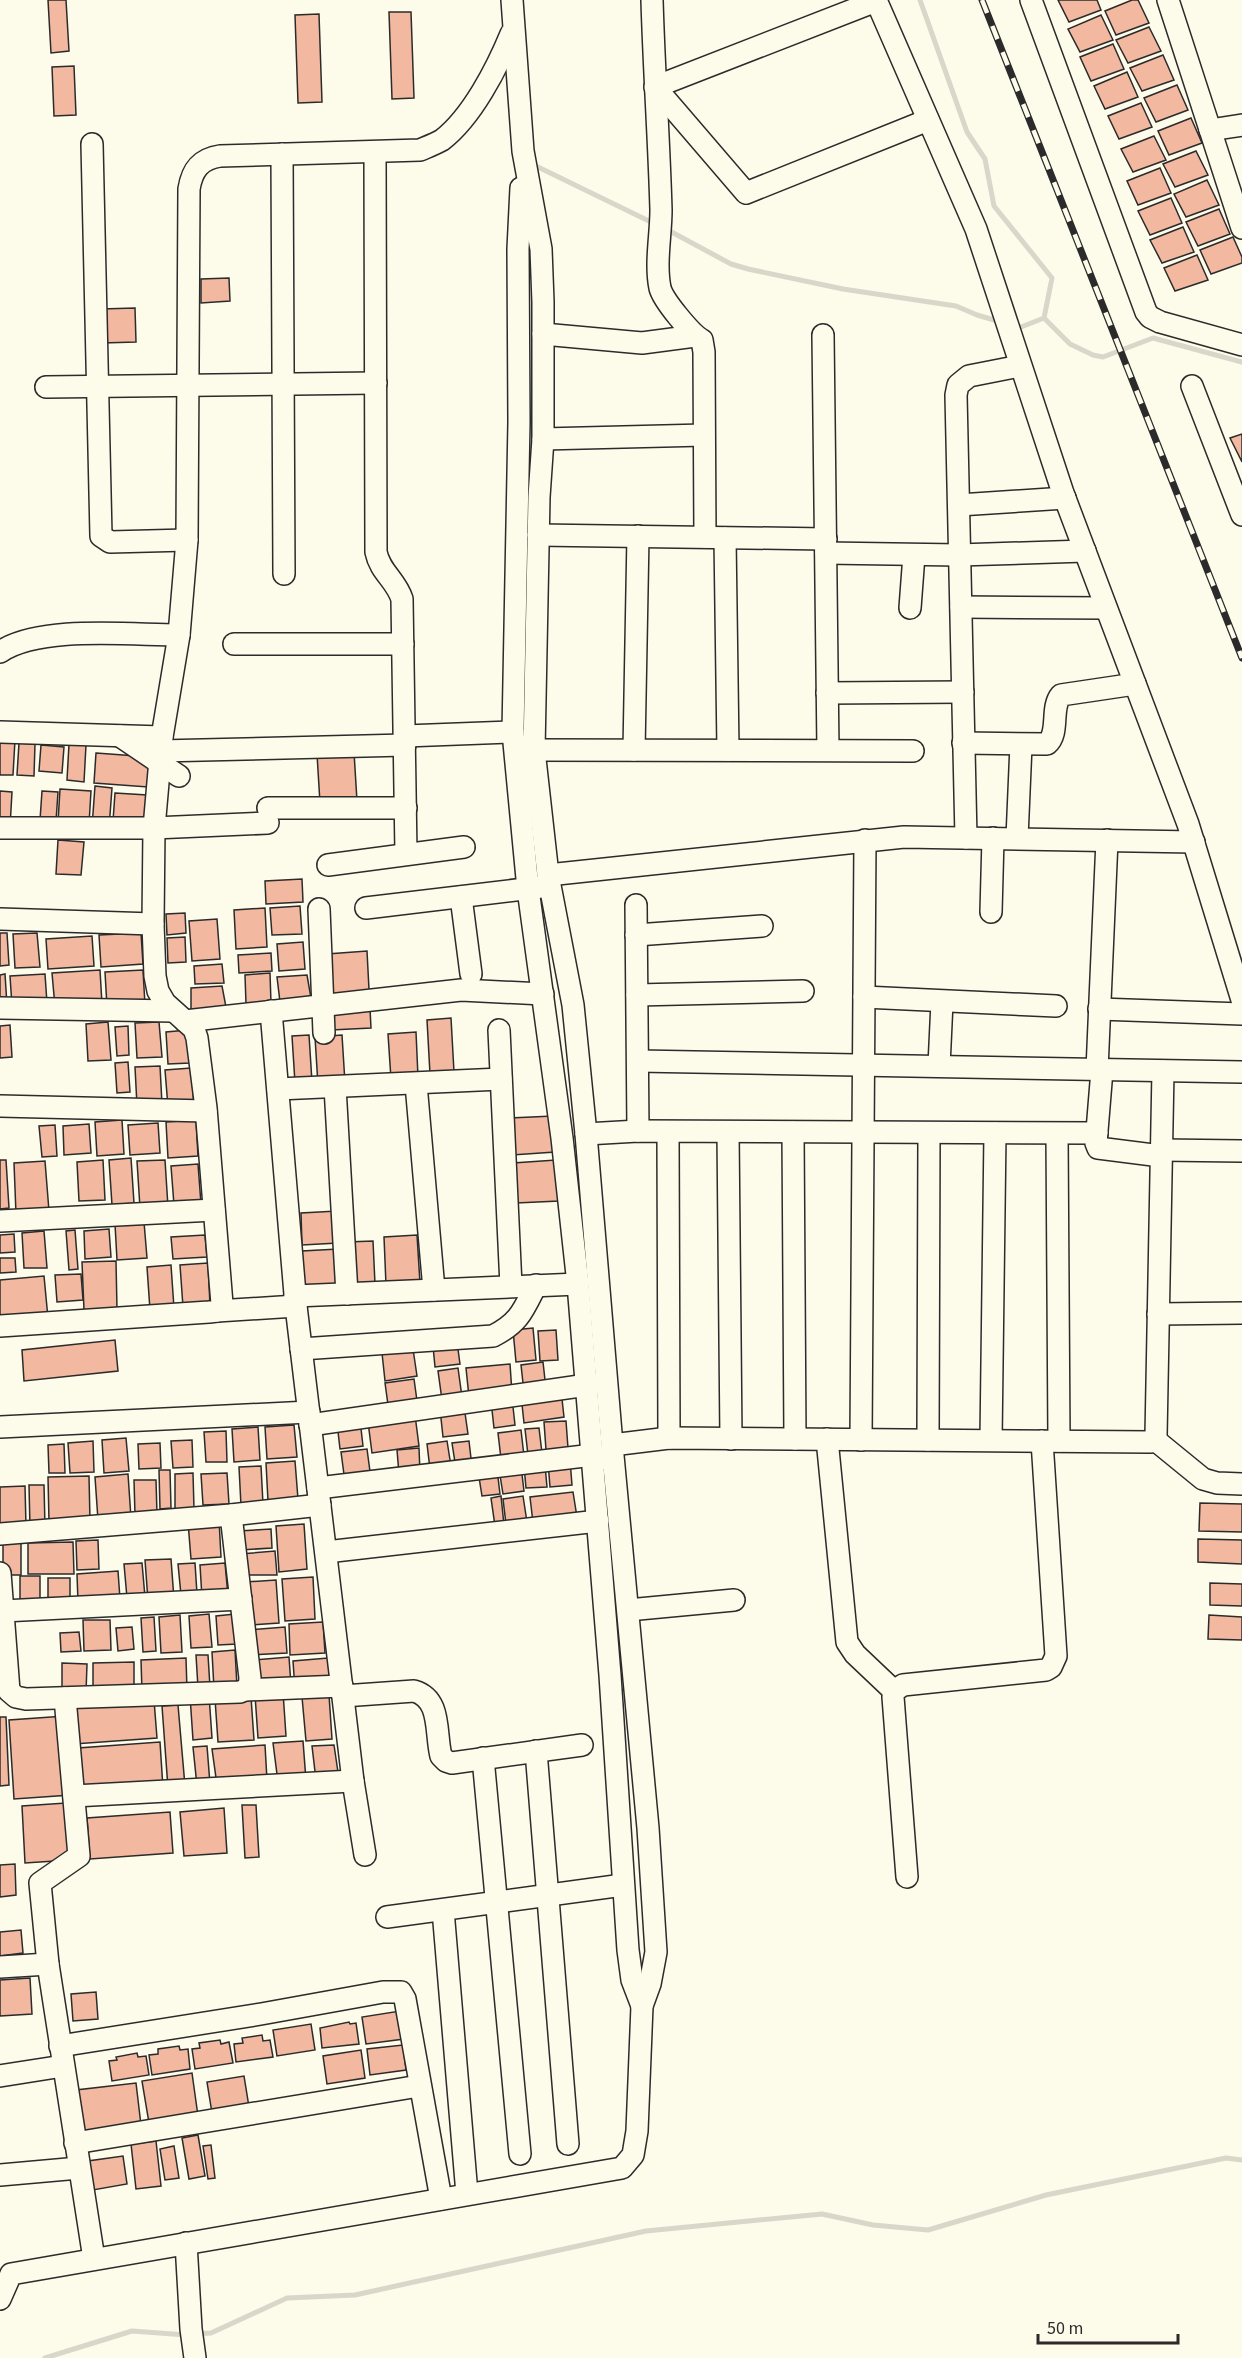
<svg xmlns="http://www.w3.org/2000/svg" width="1242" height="2358" viewBox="0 0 1242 2358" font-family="'Source Sans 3',sans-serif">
<rect width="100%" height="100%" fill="#fdfbea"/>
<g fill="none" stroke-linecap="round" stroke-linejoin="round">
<g stroke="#d8d7c9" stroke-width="5">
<polyline points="920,0 967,132 985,159 994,206 1052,278 1044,318 1070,344 1093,355 1103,357 1153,338 1242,362"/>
<polyline points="538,167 655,224"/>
<polyline points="666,229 731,264 748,269 843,289 956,306 977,315 1001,322"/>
<polyline points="1013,325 1021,327 1044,318"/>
<polyline points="195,2334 211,2333 287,2298 355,2295 646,2231 822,2214 873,2225 928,2230 1046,2195 1226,2158 1242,2160"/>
<polyline points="45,2358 132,2331 186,2335"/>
</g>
</g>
<g fill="#f2b8a0" stroke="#2b2b2b" stroke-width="1.5">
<polygon points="48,0 66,0 69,51 51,53"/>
<polygon points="1058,0 1097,0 1101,10 1069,22"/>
<polygon points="1132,0 1138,0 1149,23 1116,35 1105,11"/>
<polygon points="389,12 411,12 414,98 392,99"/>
<polygon points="319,14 322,102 298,103 295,15"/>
<polygon points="1101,15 1113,40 1080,52 1068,29"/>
<polygon points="1149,27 1161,51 1128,63 1116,40"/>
<polygon points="1113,44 1124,69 1091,81 1080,57"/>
<polygon points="1163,55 1174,80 1142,91 1130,68"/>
<polygon points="74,66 76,115 54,116 52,67"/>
<polygon points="1127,72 1138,97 1105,109 1094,86"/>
<polygon points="1177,85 1188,110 1156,122 1144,98"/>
<polygon points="1141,103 1152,127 1119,139 1108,116"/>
<polygon points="1191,118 1202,143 1169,155 1158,131"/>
<polygon points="1154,136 1166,160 1133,172 1121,149"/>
<polygon points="1196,151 1208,175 1175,187 1163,164"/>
<polygon points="1160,168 1171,193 1138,205 1127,181"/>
<polygon points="1207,180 1219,205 1186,217 1174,194"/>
<polygon points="1171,198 1182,223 1150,235 1138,211"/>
<polygon points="1219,209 1230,234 1198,246 1186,222"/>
<polygon points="1183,227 1194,252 1162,263 1150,240"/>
<polygon points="1233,237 1242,257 1242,263 1211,274 1200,250"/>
<polygon points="1197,255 1208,280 1175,291 1164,268"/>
<polygon points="229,278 230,301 201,303 201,279"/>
<polygon points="135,308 136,342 102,343 101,309"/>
<polygon points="1242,434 1242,462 1230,438"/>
<polygon points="0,740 15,740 13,775 0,775"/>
<polygon points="19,743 35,744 34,776 17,775"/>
<polygon points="69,744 86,745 84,782 67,780"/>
<polygon points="41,745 64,747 62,773 39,771"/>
<polygon points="354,752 357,801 320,803 317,754"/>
<polygon points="96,753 150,757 148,787 94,783"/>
<polygon points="95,786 112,788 109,828 92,827"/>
<polygon points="60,789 91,791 89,824 58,822"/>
<polygon points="0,791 12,792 10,827 0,826"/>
<polygon points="42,791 58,792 56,821 40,820"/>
<polygon points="115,793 147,795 145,823 113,821"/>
<polygon points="58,840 84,842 81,875 56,874"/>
<polygon points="302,879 303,902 266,904 265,881"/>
<polygon points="300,906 302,934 272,935 270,908"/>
<polygon points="265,908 267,947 236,949 234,910"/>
<polygon points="185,913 186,933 167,935 166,914"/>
<polygon points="217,919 220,959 192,961 189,921"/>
<polygon points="0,933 7,933 9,965 0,966"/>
<polygon points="37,933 40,967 15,968 13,934"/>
<polygon points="141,933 143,964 101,967 99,935"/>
<polygon points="92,936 94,966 48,969 46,939"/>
<polygon points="185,937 186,962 168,963 167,938"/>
<polygon points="303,942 305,969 279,971 277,944"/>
<polygon points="367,951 371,1028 331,1030 327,954"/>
<polygon points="271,953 272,971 239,973 238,955"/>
<polygon points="222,964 224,983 195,984 194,966"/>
<polygon points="100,970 102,1004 55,1007 52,973"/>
<polygon points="143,970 145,1005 107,1007 105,972"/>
<polygon points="270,973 271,1003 246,1004 245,975"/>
<polygon points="5,974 7,1005 0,1006 0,975"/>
<polygon points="45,974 47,1003 12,1006 10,976"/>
<polygon points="307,975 311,998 280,1002 277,977"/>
<polygon points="222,986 226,1007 191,1011 191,988"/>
<polygon points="451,1018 454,1072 430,1074 427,1020"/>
<polygon points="108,1022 111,1060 88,1061 86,1024"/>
<polygon points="159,1022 162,1057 137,1058 135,1023"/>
<polygon points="10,1025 12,1057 0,1058 0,1026"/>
<polygon points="128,1026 129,1055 117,1056 115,1027"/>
<polygon points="188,1030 190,1063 168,1064 166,1032"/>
<polygon points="416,1032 418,1077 391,1079 388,1034"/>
<polygon points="309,1035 312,1082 295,1083 292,1036"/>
<polygon points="342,1035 345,1083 318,1085 315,1037"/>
<polygon points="128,1062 130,1092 117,1093 115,1063"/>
<polygon points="160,1066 162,1104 137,1106 135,1067"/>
<polygon points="191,1068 194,1105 168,1107 165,1070"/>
<polygon points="553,1116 555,1152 512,1155 510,1118"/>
<polygon points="122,1120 124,1154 97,1156 95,1122"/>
<polygon points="196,1120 198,1156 168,1158 166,1122"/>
<polygon points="158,1123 160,1153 130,1155 128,1125"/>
<polygon points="89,1124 91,1153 64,1155 63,1126"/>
<polygon points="55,1125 57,1156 42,1157 39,1126"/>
<polygon points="131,1158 134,1203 112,1205 109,1160"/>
<polygon points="0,1160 6,1160 9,1208 0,1209"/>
<polygon points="103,1160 105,1200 79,1201 77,1162"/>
<polygon points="165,1160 168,1207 140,1208 137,1161"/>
<polygon points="556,1160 559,1201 516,1203 513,1163"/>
<polygon points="45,1161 49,1211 16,1214 14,1163"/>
<polygon points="198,1164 201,1204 174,1205 171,1166"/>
<polygon points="337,1211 338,1243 302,1245 301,1213"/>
<polygon points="144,1222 147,1258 117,1260 115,1224"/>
<polygon points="109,1229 111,1257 85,1259 84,1231"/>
<polygon points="75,1230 78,1269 69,1270 66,1231"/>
<polygon points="44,1231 47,1268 24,1268 22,1233"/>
<polygon points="14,1234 15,1252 0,1253 0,1235"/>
<polygon points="205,1235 207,1257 173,1259 171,1237"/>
<polygon points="417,1235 420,1283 386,1285 384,1237"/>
<polygon points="373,1241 375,1284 349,1286 347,1242"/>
<polygon points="338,1249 341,1288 304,1290 302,1251"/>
<polygon points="0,1258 15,1258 16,1272 0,1273"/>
<polygon points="116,1261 117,1309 84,1310 82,1262"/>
<polygon points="208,1263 210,1305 183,1307 180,1265"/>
<polygon points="171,1265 174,1308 150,1310 147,1267"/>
<polygon points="81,1274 83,1300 57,1302 55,1275"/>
<polygon points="44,1276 48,1318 0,1322 0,1280"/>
<polygon points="533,1328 536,1360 516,1362 513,1330"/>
<polygon points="556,1330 558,1360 540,1361 538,1331"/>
<polygon points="115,1340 118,1371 24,1381 22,1350"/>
<polygon points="457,1342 460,1364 435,1367 433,1346"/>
<polygon points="413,1349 417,1376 385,1381 382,1353"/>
<polygon points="543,1362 546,1389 524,1392 521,1365"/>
<polygon points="510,1364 512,1393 469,1397 466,1368"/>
<polygon points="458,1368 462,1397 442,1400 438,1371"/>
<polygon points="414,1379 418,1408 389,1412 385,1383"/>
<polygon points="561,1390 564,1417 524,1423 521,1395"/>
<polygon points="512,1398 515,1425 494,1428 491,1401"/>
<polygon points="464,1406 468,1434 443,1437 440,1409"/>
<polygon points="415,1415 419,1446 372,1453 368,1422"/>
<polygon points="360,1420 363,1446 340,1449 337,1423"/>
<polygon points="566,1421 568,1448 546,1450 544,1422"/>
<polygon points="294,1425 297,1457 267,1459 265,1427"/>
<polygon points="258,1427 260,1460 234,1462 232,1429"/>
<polygon points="539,1428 542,1453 528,1455 525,1429"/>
<polygon points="521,1430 524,1456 501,1459 498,1433"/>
<polygon points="226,1431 227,1462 206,1462 204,1432"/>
<polygon points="126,1438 129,1471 104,1473 102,1440"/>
<polygon points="192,1440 193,1467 173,1468 171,1441"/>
<polygon points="93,1441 94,1472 70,1473 68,1443"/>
<polygon points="447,1441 451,1466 430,1469 427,1444"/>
<polygon points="469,1441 472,1467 456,1469 452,1443"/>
<polygon points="160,1443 161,1468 139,1469 138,1444"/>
<polygon points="64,1444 65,1473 49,1473 48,1445"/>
<polygon points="419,1448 420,1473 399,1474 397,1450"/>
<polygon points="367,1449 371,1479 345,1482 341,1452"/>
<polygon points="570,1460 572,1485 550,1487 548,1462"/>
<polygon points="295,1461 298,1499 268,1501 266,1463"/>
<polygon points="545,1465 547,1487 526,1488 524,1466"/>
<polygon points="261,1466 263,1504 241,1506 239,1467"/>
<polygon points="521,1466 524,1491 503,1494 499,1469"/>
<polygon points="497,1469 500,1494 482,1496 478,1471"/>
<polygon points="159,1470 170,1470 171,1508 160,1509"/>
<polygon points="193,1473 194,1509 175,1510 175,1474"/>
<polygon points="227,1473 229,1504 203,1505 201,1474"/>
<polygon points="128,1474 131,1518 98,1520 95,1477"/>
<polygon points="89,1476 90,1521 49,1522 48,1477"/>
<polygon points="134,1480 156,1480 157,1514 135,1515"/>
<polygon points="29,1485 44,1485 45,1527 30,1528"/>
<polygon points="25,1486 26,1526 0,1527 0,1487"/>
<polygon points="573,1492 577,1517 533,1523 530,1497"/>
<polygon points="501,1496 504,1525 495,1526 491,1498"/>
<polygon points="523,1496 527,1522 506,1524 503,1499"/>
<polygon points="1200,1503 1242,1504 1242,1532 1199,1531"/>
<polygon points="219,1520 221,1557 191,1559 188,1522"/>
<polygon points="304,1524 307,1569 279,1572 276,1526"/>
<polygon points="271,1529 272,1548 240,1550 238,1531"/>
<polygon points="1198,1539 1242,1540 1242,1564 1198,1562"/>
<polygon points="98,1540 99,1569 77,1570 76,1541"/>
<polygon points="21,1542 21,1575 3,1575 3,1543"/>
<polygon points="73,1542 74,1574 28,1574 28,1543"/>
<polygon points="275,1551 277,1575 241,1575 240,1554"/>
<polygon points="171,1559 174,1599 148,1601 145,1560"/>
<polygon points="142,1563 145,1597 127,1598 124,1564"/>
<polygon points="195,1563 197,1594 181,1595 178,1564"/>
<polygon points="225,1563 228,1596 202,1598 200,1565"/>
<polygon points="118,1571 120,1599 78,1602 77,1574"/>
<rect x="20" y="1576" width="20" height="25"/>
<polygon points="313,1577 315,1619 285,1621 282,1579"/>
<rect x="48" y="1578" width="22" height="26"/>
<polygon points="276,1580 279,1623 249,1625 246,1582"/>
<polygon points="1210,1583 1242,1584 1242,1606 1210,1605"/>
<polygon points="209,1614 212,1647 191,1648 189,1616"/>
<polygon points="235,1614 237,1644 218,1645 216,1616"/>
<polygon points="180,1615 182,1652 161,1653 159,1617"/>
<polygon points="1209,1615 1242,1617 1242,1640 1208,1639"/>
<polygon points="154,1617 156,1651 143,1652 141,1618"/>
<polygon points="83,1620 110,1620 111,1650 84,1651"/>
<polygon points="323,1622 325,1653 290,1655 289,1624"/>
<polygon points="132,1627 134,1649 118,1651 116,1628"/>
<polygon points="285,1627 287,1653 251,1655 249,1630"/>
<polygon points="79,1632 81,1651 61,1652 60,1633"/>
<polygon points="235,1650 237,1687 214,1689 212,1652"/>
<polygon points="196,1655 208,1655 210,1687 198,1688"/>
<polygon points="289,1657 291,1685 256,1687 254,1660"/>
<polygon points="186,1658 187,1690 142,1692 141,1660"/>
<polygon points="328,1658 330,1688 295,1690 293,1661"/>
<polygon points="134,1662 134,1691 93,1691 93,1663"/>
<polygon points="62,1663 87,1664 86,1693 62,1692"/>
<polygon points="283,1692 286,1736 258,1738 255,1695"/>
<polygon points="209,1695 212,1738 193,1740 190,1696"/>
<polygon points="329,1695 332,1739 306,1741 302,1697"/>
<polygon points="251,1697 254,1740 218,1742 215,1699"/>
<polygon points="154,1700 157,1738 74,1744 72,1706"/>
<polygon points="178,1705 185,1786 168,1788 162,1706"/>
<polygon points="65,1716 71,1795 14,1799 9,1720"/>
<polygon points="0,1717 6,1717 9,1785 0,1786"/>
<polygon points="303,1741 306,1780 278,1782 273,1743"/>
<polygon points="160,1742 163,1788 81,1794 78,1748"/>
<polygon points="265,1745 267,1780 217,1785 212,1749"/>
<polygon points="334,1745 339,1779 316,1780 312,1746"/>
<polygon points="207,1746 210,1784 197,1786 193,1747"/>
<polygon points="66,1803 70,1860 25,1863 22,1806"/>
<polygon points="242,1805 256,1805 259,1857 245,1858"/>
<polygon points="224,1808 227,1853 184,1856 180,1812"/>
<polygon points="170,1812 173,1853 90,1859 87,1818"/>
<polygon points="15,1864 16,1895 0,1897 0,1865"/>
<polygon points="21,1930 23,1953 0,1956 0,1932"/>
<polygon points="30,1978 32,2014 0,2016 0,1980"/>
<polygon points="96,1992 98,2019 73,2021 71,1994"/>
<polygon points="400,2011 404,2039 366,2044 362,2017"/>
<polygon points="349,2022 350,2024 356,2023 359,2044 322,2048 320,2028"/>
<polygon points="311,2024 315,2050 277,2056 273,2030"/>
<polygon points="262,2035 263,2041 270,2040 273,2057 236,2062 234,2044 243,2043 242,2038"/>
<polygon points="220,2040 221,2044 229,2042 233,2063 195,2069 192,2049 200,2048 199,2043"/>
<polygon points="403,2045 406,2070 370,2075 367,2049"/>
<polygon points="179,2046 180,2050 188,2049 190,2069 152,2075 149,2055 158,2054 158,2049"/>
<polygon points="361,2050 365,2078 327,2084 323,2056"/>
<polygon points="137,2053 138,2057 146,2056 149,2075 112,2081 109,2061 117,2060 116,2057"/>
<polygon points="192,2073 198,2116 149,2123 142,2081"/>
<polygon points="244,2076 249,2107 212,2113 207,2082"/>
<polygon points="136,2083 141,2125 82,2132 76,2090"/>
<polygon points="198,2135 205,2176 189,2179 182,2138"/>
<polygon points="156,2141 161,2186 136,2189 131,2144"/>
<polygon points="211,2145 215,2178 208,2179 203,2146"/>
<polygon points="174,2146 179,2178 165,2180 160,2149"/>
<polygon points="123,2156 127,2184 93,2190 88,2161"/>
</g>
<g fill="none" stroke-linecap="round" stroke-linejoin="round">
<defs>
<g id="minor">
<path d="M652,0C654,70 659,140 661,210C661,235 655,263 660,288C663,300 691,334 702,340L704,352L705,537"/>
<polyline points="876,0 976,229 1063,493 1188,824 1242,1000"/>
<polyline points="1031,0 1146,312 1150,317 1160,322 1242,345"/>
<polyline points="1168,0 1242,228"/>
<polyline points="876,1 655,87 746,193 928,120"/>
<polyline points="1210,130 1242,125"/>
<polyline points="92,144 101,536 110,542 187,540"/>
<path d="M375,152L376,552C380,572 396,580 402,599L406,854"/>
<polyline points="282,154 284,574"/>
<polyline points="521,188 518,249 519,422 513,732 528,889 562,1138 578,1284 610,1675 628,1950 632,1980 642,2006"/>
<polyline points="543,334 642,343 695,336"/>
<polyline points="823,335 828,750"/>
<polyline points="1192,386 1242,515"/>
<polyline points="46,387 376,383"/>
<polyline points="543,439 704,435"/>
<polyline points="959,505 1065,498"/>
<polyline points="538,535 826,539"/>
<polyline points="725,538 728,750"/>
<polyline points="826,553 959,555 1085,551"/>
<polyline points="961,607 1106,608"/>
<polyline points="910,608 914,555"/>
<polyline points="234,644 403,644"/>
<path d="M0,652C40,625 130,635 179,635"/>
<polyline points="827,693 963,692"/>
<polyline points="0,732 162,737"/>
<polyline points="120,736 179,776"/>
<polyline points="405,736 513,732"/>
<path d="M963,743L1047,744C1060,733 1050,708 1061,695L1135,684"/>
<polyline points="534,750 913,751"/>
<polyline points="634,750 638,536"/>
<polyline points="160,751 405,745"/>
<polyline points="268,808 406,808"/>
<polyline points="0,828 154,828 268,823"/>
<polyline points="966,838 956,395 958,385 969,376 1020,366"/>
<polyline points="1017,838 1021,745"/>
<polyline points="328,865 464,847"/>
<polyline points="548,875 904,837 1194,842"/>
<polyline points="461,897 471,974"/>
<polyline points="636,905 638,1131"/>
<polyline points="366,908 541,887"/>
<polyline points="319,909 324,1033"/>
<polyline points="991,912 993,838"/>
<polyline points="0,919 153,924"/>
<polyline points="636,935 762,926"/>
<polyline points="637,995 803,991"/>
<polyline points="864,997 1056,1006"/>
<polyline points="0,1008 173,1011"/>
<polyline points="1099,1009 1242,1014"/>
<polyline points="271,1011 296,1306 353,1781 365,1855"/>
<polyline points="185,1021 461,990 543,994"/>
<polyline points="499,1030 511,1286"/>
<polyline points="638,1061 1242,1072"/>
<polyline points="939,1066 942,1002"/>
<polyline points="1097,1070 1107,840"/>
<polyline points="1102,1070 1096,1143 1098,1148 1161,1156"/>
<polyline points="416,1084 434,1290"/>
<polyline points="335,1087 347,1294"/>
<polyline points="278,1089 501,1079"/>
<polyline points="0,1106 206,1111"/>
<polyline points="668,1132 669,1438"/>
<polyline points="728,1132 731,1439"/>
<polyline points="793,1132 795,1439"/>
<polyline points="586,1134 638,1131 1097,1133"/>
<polyline points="1057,1134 1059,1441"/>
<polyline points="1161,1150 1242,1151"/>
<polyline points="0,1221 214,1210"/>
<polyline points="295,1296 578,1284"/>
<polyline points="217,1311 296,1306"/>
<polyline points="1158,1314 1242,1313"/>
<path d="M0,1326L209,1312L217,1311L222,1304L206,1108L197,1038L194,1029L165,1003L158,991L155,976L153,924L154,828L162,737L179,635L187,540L189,189C192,170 200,159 220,156L420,150C427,147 435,144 442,140C472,117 497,68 511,34"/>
<path d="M301,1349L493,1336C519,1323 523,1311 536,1285"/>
<polyline points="310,1425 587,1385"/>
<polyline points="0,1427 309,1412"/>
<polyline points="827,1439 847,1642 855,1654 894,1691"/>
<polyline points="1154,1439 1203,1479 1217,1483 1242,1484"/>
<polyline points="861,1440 865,840"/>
<polyline points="928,1440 929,1133"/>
<polyline points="991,1440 995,1133"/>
<polyline points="612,1445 669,1438 1151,1442 1156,1436 1163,1071"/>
<polyline points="318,1488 593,1455 606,1459"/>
<polyline points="0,1534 231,1515 320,1505"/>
<polyline points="326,1552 598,1521"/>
<polyline points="0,1573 9,1691 16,1697 26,1699 240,1692 249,1688 250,1678 231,1515"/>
<polyline points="628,1610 734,1600"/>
<polyline points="3,1611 241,1599"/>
<polyline points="245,1690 342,1686"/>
<path d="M343,1696L414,1691C442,1699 435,1733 441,1756L446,1761L452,1763L582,1745"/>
<polyline points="65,1698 79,1856 40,1883 48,1964 94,2259"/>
<polyline points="536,1751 568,2144"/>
<polyline points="483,1758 520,2154"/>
<polyline points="74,1796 353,1781"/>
<polyline points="907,1877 893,1697 894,1691 903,1685 1046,1670 1051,1667 1056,1656 1042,1441"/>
<polyline points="443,1910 467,2194"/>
<polyline points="387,1917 623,1885"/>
<polyline points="0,1967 48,1964"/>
<polyline points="60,2046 261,2014 383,1992 401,1992 405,1999 441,2199"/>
<polyline points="0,2076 63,2066"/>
<polyline points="75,2143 419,2086"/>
<polyline points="0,2175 79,2168"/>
<polyline points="186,2243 191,2329 195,2358"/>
<polyline points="0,2299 11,2274 622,2168 633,2155 637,2131 642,2006 650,1984 656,1952 648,1828 612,1445 586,1134 573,1005 548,875 534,750 539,497 543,439 543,302 541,249 523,151 512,0"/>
</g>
</defs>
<use href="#minor" stroke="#2b2b2b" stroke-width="24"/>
<use href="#minor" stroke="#fdfbea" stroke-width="21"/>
<defs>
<polyline id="rail" points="982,0 1242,658"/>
</defs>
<use href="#rail" stroke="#2b2b2b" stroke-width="7"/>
<use href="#rail" stroke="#fdfbea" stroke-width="4.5" stroke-dasharray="14" stroke-linecap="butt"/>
</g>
<path d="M1038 2334v9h140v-9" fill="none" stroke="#2b2b2b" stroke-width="3"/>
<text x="1047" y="2334" font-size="18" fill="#2b2b2b" stroke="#fdfbea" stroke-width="4.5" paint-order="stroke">50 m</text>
</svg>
